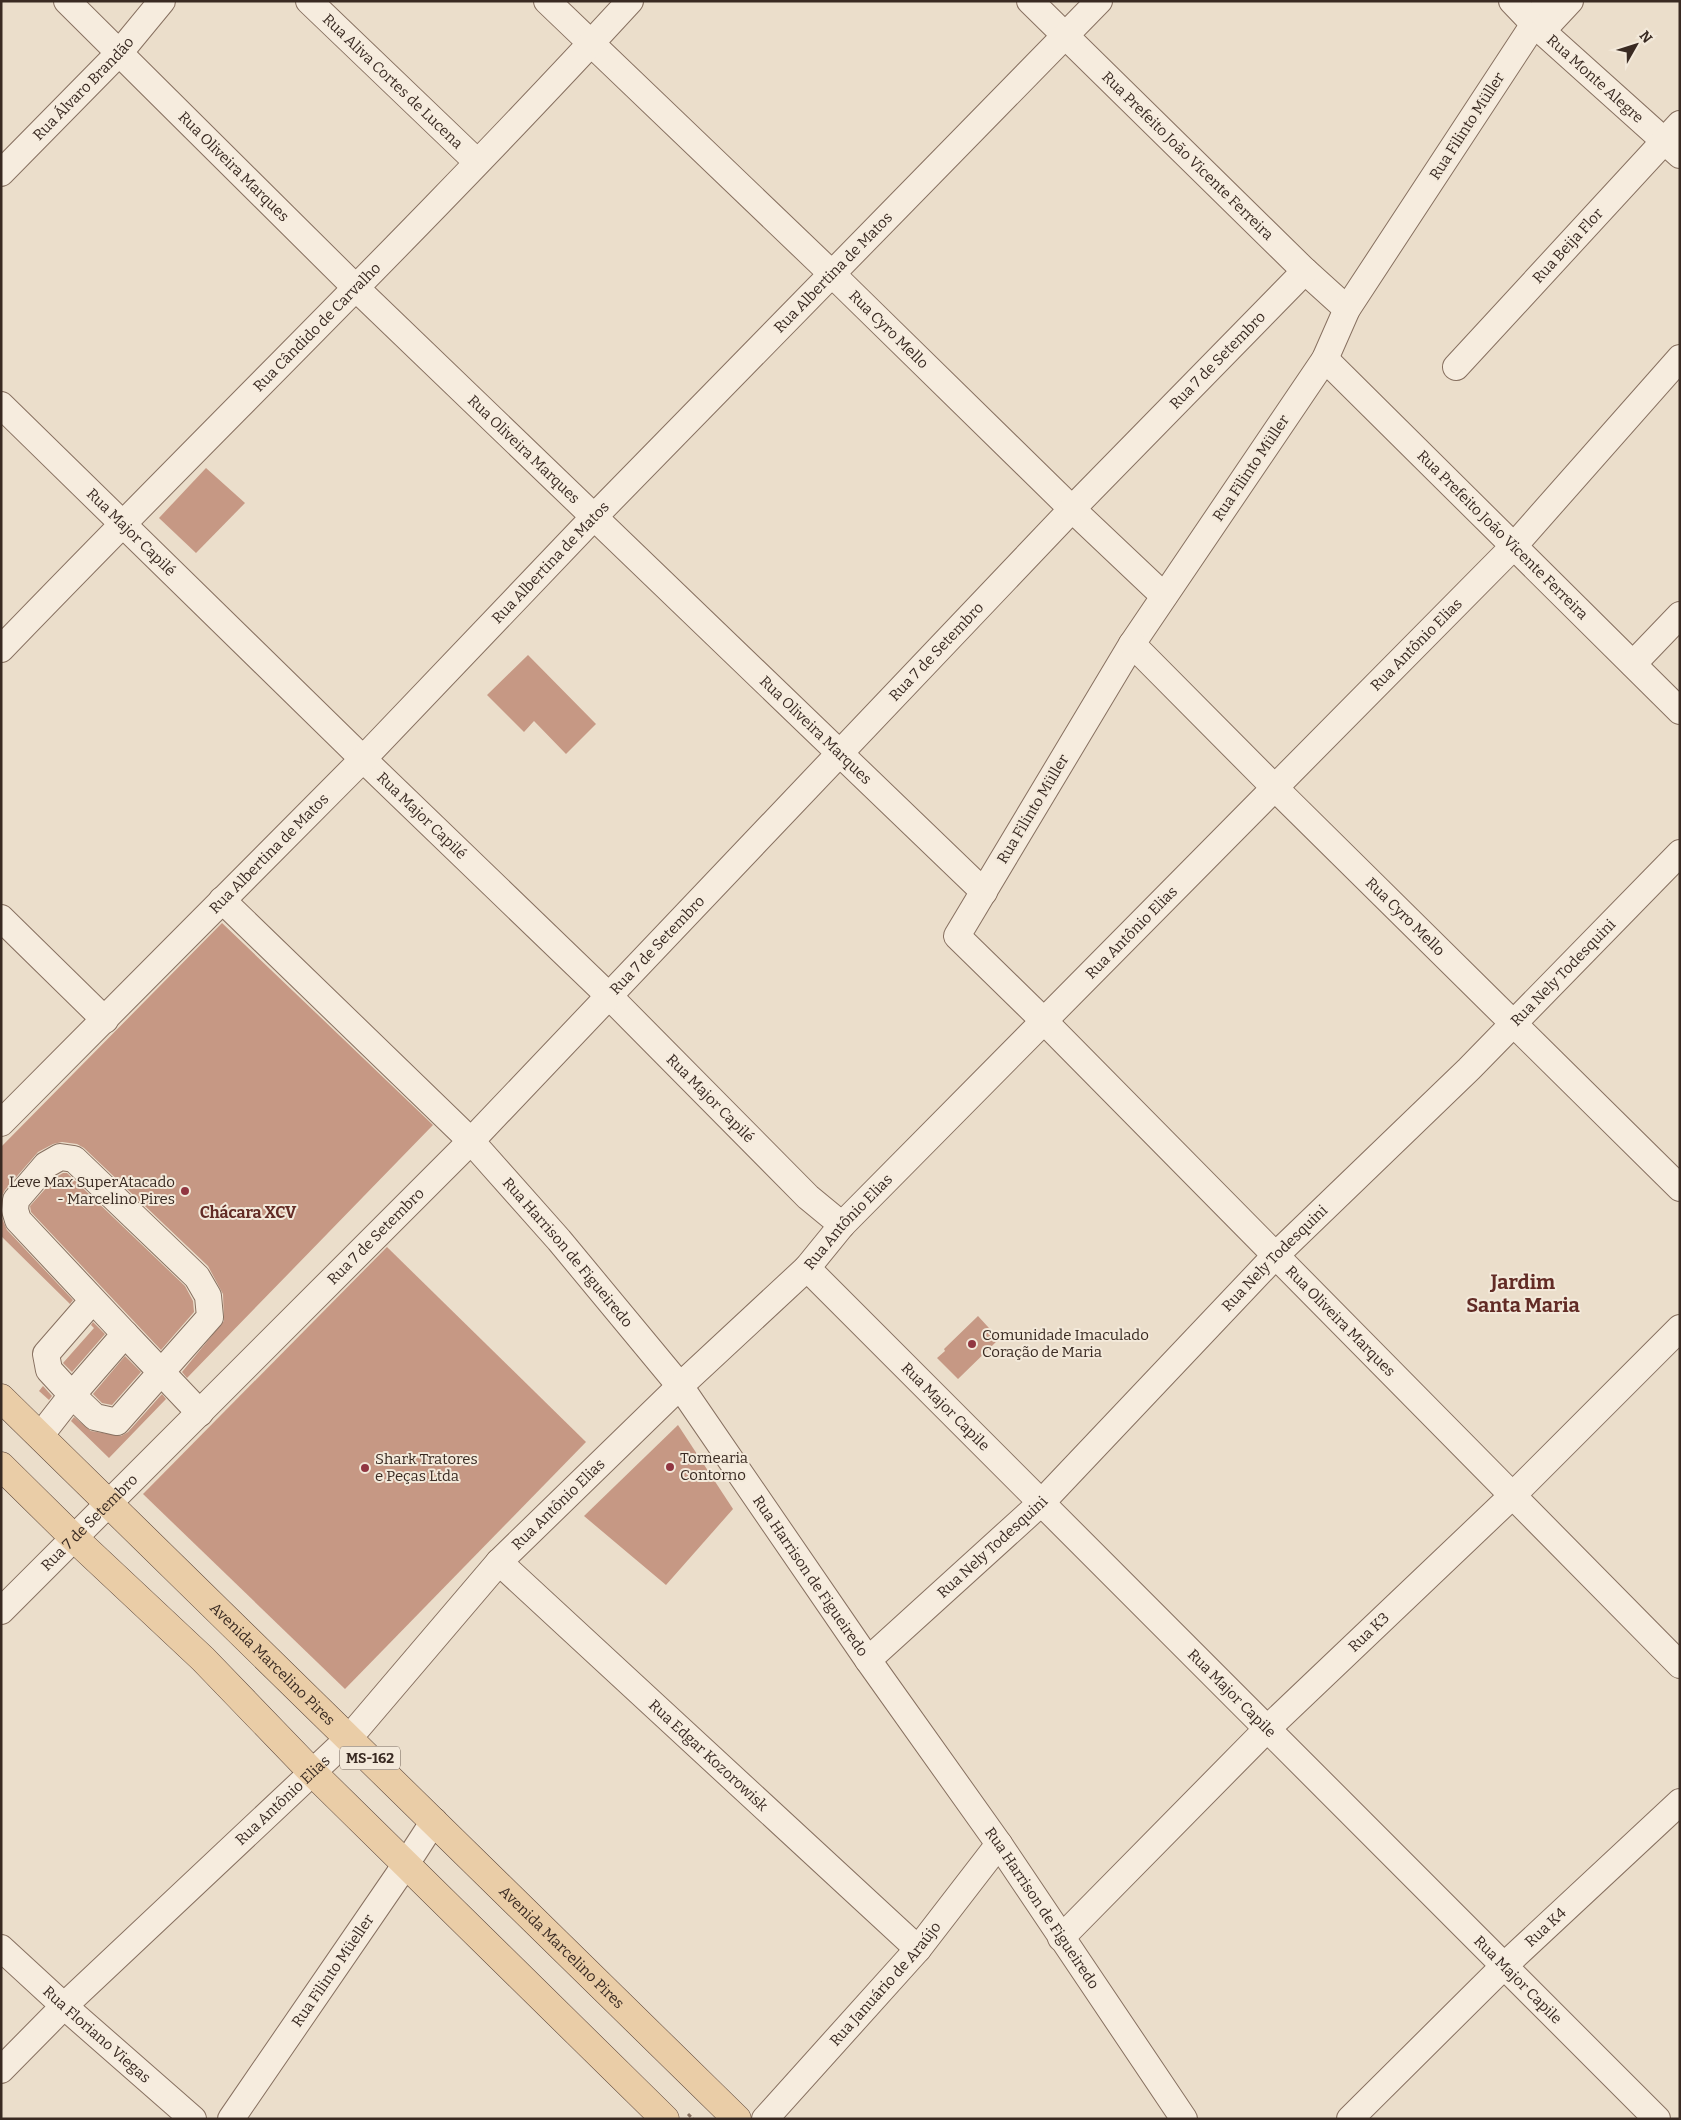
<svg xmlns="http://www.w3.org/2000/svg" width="1681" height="2120" viewBox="0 0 1681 2120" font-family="Bitter,serif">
<rect width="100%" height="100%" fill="#ebdecb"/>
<g fill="#c69884">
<polygon points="206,468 245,503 196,553 159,518"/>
<polygon points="528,655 596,724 566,754 534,721 524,732 487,695"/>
<polygon points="222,923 433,1125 187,1378 182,1372 224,1321 223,1294 208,1266 84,1148 77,1144 62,1142 53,1144 38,1152 5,1190 1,1198 1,1147"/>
<polygon points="63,1173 67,1173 185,1286 193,1301 194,1312 161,1350 31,1212 30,1206 56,1177"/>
<polygon points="1,1216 7,1230 73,1300 70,1304 1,1236"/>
<polygon points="387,1247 586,1442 345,1689 143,1494"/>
<polygon points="978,1316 999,1339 958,1379 937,1358 945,1351 944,1349"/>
<polygon points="93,1322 105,1334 72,1372 63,1363 94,1328 91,1325"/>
<polygon points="125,1356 141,1372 112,1405 102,1403 93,1394"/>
<polygon points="43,1386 52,1396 49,1400 39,1391"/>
<polygon points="162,1394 166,1399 109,1458 71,1421 74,1417 91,1431 121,1436 128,1432"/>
<polygon points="678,1425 733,1509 666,1585 584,1516"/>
</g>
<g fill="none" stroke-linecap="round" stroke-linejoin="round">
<defs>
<g id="minor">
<path id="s1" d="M67,1L357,289L984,892"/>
<path id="s2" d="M309,1L477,162"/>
<path id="s3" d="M547,1L831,273L1072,509L1164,596"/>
<path id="s4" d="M1030,1L1305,271L1347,309"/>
<path id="s5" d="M1512,1L1534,24L1680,155"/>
<path id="s6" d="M1547,1L1534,24L1347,309L1325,359L1132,644L957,936L1045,1022L1680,1665"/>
<polyline points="1542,31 1570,1"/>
<path id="s7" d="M1,173L120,52L162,1"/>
<path id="s8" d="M1325,359L1680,711"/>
<path id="s9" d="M1456,367L1680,124"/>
<path id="s10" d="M1,405L363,759L609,996L808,1197L842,1225"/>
<path id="s11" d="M1132,644L1275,788L1680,1188"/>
<path id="s12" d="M1,649C210,432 426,223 630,1"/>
<polyline points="1633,664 1680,615"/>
<path id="s13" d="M222,900L471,1141L559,1240L680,1386L868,1660L999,1844L1184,2119"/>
<polyline points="1,918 105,1020"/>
<path id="s14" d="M1,1123L363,759L593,518L1099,1"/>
<path id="s15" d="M807,1268L1657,2119"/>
<polyline points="125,1334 200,1413"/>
<polyline points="40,1436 72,1395 125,1334 18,1220 15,1210 16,1200 46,1165 60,1157 74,1159 197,1277 208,1296 210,1317 117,1422 95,1417 72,1395 49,1370 46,1354 93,1300"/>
<path id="s16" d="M499,1562L918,1949"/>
<path id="s17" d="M1,1611L471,1141L1072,509L1305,271"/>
<path id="s18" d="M868,1660L1042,1502L1275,1256L1469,1069L1680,853"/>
<path id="s19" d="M1061,1938L1268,1728L1512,1496L1680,1328"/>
<path id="s20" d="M1,1948L64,2006L193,2119"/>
<path id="s21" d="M1,2070L64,2006L349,1738L499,1562L680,1386L807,1268L842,1225L1513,547L1680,358"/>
<path id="s22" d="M231,2119L406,1864L434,1821"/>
<path id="s23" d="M765,2119L918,1949L999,1844"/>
<path id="s24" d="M1350,2119L1505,1965L1680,1802"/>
</g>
<g id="major">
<path id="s25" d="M1,1398L737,2119"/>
<polyline points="1,1466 74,1538 203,1659 311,1771 665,2119"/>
</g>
</defs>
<use href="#minor" stroke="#877060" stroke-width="28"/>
<use href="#major" stroke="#553f34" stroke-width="29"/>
<polyline stroke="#877060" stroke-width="3" stroke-dasharray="4 2.5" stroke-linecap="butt" points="688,2114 693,2119"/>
<use href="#minor" stroke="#f6ecde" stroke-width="26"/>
<use href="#major" stroke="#eacda7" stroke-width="28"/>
</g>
<g fill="#913641" stroke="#f3e9da" stroke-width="2">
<circle cx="185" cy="1191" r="5"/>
<circle cx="972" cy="1344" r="5"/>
<circle cx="670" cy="1467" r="5"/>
<circle cx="365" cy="1468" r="5"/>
</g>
<g text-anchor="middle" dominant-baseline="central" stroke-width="4" stroke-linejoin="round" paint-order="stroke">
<rect fill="#f3e9da" stroke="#716359" stroke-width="1" x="340" y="1746.5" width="60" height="23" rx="4"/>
<g font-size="14" font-weight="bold" fill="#392a22">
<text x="370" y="1758">MS-162</text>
</g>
<g font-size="15" fill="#392a22" stroke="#f3e9da">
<text stroke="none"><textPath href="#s5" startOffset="114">Rua Monte Alegre</textPath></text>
<text stroke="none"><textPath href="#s2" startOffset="116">Rua Aliva Cortes de Lucena</textPath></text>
<text stroke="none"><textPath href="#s7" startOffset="118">Rua Álvaro Brandão</textPath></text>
<text transform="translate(1467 126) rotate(-57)">Rua Filinto Müller</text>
<text stroke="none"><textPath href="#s4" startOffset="221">Rua Prefeito João Vicente Ferreira</textPath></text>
<text stroke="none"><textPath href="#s1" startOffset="235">Rua Oliveira Marques</textPath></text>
<text stroke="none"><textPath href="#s9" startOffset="165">Rua Beija Flor</textPath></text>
<text stroke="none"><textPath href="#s14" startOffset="1190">Rua Albertina de Matos</textPath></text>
<text stroke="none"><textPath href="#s12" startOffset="451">Rua Cândido de Carvalho</textPath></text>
<text stroke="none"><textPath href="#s3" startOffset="474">Rua Cyro Mello</textPath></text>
<text stroke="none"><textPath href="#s17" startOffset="1745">Rua 7 de Setembro</textPath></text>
<text stroke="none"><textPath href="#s1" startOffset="640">Rua Oliveira Marques</textPath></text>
<text transform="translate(1251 468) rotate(-56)">Rua Filinto Müller</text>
<text stroke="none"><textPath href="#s10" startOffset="182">Rua Major Capilé</textPath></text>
<text stroke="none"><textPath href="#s8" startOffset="250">Rua Prefeito João Vicente Ferreira</textPath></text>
<text stroke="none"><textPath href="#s14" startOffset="785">Rua Albertina de Matos</textPath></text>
<text stroke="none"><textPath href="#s21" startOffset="2010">Rua Antônio Elias</textPath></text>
<text stroke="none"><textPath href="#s17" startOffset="1340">Rua 7 de Setembro</textPath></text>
<text stroke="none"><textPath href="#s1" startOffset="1045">Rua Oliveira Marques</textPath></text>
<text transform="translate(1033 809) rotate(-59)">Rua Filinto Müller</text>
<text stroke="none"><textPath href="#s10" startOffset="588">Rua Major Capilé</textPath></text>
<text stroke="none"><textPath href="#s14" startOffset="380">Rua Albertina de Matos</textPath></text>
<text stroke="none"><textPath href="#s11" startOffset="386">Rua Cyro Mello</textPath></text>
<text stroke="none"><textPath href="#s21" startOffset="1605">Rua Antônio Elias</textPath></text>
<text stroke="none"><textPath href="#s17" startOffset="935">Rua 7 de Setembro</textPath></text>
<text stroke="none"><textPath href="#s18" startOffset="978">Rua Nely Todesquini</textPath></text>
<text stroke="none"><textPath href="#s10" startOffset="992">Rua Major Capilé</textPath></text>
<text stroke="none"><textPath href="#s21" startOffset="1200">Rua Antônio Elias</textPath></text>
<text stroke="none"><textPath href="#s17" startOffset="530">Rua 7 de Setembro</textPath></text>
<text stroke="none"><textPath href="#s13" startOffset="494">Rua Harrison de Figueiredo</textPath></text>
<text stroke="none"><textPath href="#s18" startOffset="572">Rua Nely Todesquini</textPath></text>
<text stroke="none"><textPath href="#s6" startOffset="1650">Rua Oliveira Marques</textPath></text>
<text stroke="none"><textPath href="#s15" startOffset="196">Rua Major Capile</textPath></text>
<text stroke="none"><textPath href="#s21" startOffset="795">Rua Antônio Elias</textPath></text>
<text stroke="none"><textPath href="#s17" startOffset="125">Rua 7 de Setembro</textPath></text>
<text stroke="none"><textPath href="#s18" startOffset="168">Rua Nely Todesquini</textPath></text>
<text stroke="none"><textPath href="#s13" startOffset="899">Rua Harrison de Figueiredo</textPath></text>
<text stroke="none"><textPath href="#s19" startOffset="434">Rua K3</textPath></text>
<text stroke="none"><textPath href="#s25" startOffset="380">Avenida Marcelino Pires</textPath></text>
<text stroke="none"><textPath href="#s15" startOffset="601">Rua Major Capile</textPath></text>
<text stroke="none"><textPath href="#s16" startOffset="285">Rua Edgar Kozorowisk</textPath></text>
<text stroke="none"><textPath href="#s21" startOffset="390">Rua Antônio Elias</textPath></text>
<text stroke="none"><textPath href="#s13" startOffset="1304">Rua Harrison de Figueiredo</textPath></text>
<text stroke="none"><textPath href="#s24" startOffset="274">Rua K4</textPath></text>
<text stroke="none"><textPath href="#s25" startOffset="785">Avenida Marcelino Pires</textPath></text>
<text stroke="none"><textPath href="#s22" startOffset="180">Rua Filinto Müeller</textPath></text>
<text stroke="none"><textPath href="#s15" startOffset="1006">Rua Major Capile</textPath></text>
<text stroke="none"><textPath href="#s23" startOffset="181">Rua Januário de Araújo</textPath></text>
<text stroke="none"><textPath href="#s20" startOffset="129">Rua Floriano Viegas</textPath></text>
</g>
<g font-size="15" fill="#392a22" stroke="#f3e9da" text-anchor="start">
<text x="175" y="1182" text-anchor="end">Leve Max SuperAtacado<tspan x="175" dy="17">- Marcelino Pires</tspan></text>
<text x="982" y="1335">Comunidade Imaculado<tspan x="982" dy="17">Coração de Maria</tspan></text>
<text x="680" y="1458">Tornearia<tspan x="680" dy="17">Contorno</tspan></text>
<text x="375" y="1459">Shark Tratores<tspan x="375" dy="17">e Peças Ltda</tspan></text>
</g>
<g font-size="16" font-weight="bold" fill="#622b25" stroke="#f3e9da">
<text x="248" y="1212">Chácara XCV</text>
</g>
<g font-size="20" font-weight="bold" fill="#622b25" stroke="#f3e9da">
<text x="1523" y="1282">Jardim<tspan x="1523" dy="23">Santa Maria</tspan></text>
</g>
</g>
<rect width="1681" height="2120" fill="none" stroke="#392a22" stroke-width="5"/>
<g transform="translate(1636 45) rotate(51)" stroke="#f3e9da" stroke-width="4" paint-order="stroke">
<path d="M0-4L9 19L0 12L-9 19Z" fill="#392a22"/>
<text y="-8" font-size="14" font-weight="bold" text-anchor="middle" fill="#392a22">N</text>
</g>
</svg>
